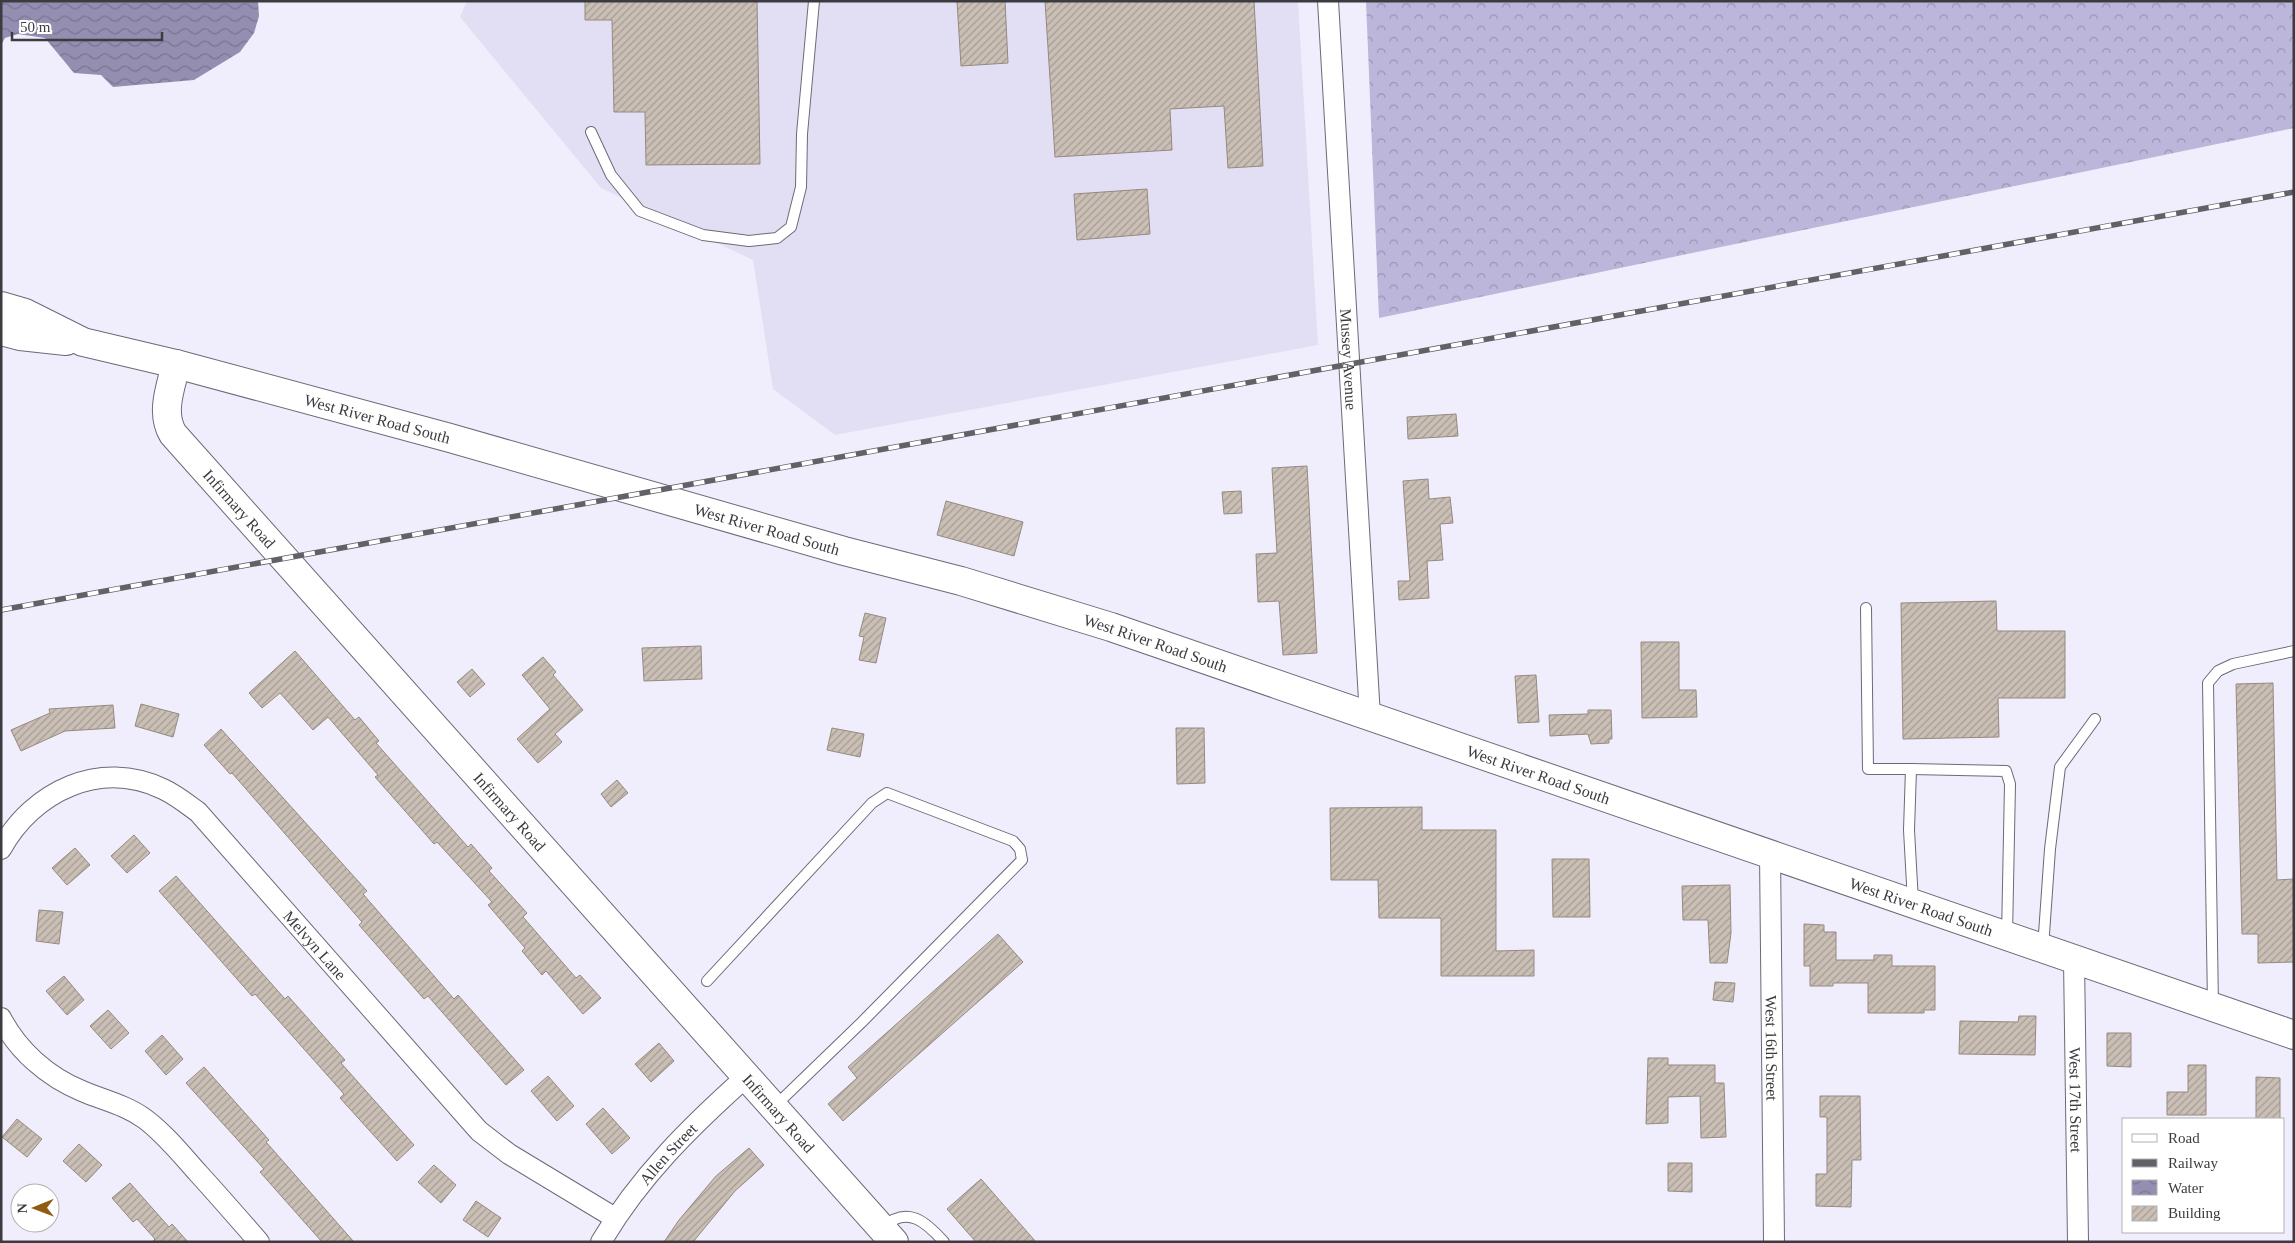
<svg xmlns="http://www.w3.org/2000/svg" width="2295" height="1243" viewBox="0 0 2295 1243" font-family="'Times New Roman',serif">
<defs>
<pattern id="forest-crowns" width="20" height="18" patternUnits="userSpaceOnUse" patternTransform="scale(1.25)"><rect width="20" height="18" fill="#bcb6db"/><path d="M2 6a3 3 0 1 1 6 0M12 15a3 3 0 1 1 6 0" fill="none" stroke="#9a95b3"/></pattern>
<pattern id="water-waves" width="16" height="10" patternUnits="userSpaceOnUse" patternTransform="scale(1.25)"><rect width="16" height="10" fill="#948eb1"/><path d="M0 5q4-4 8 0t8 0" fill="none" stroke="#7a7591"/></pattern>
<pattern id="building-hatch" width="6" height="6" patternUnits="userSpaceOnUse" patternTransform="scale(1.25)"><rect width="6" height="6" fill="#cabfb5"/><path d="M-1 1l2-2M0 6l6-6M5 7l2-2" fill="none" stroke="#a59c95"/></pattern>
</defs>
<rect width="100%" height="100%" fill="#f0eefc"/>
<polygon fill="#e2dff4" points="467,1 1298,1 1318,345 835,435 773,389 753,260 601,188 460,17"/>
<polygon fill="url(#forest-crowns)" points="1366,1 2294,1 2294,128 1379,318"/>
<polygon fill="url(#water-waves)" points="1,1 258,1 259,16 254,33 240,52 194,80 113,87 101,75 74,73 45,38 18,34 5,38 1,45"/>
<g fill="url(#building-hatch)" stroke="#948a80">
<polygon points="585,1 757,1 760,164 646,165 645,112 614,112 612,20 585,20"/>
<polygon points="957,1 1005,1 1008,63 961,66"/>
<polygon points="1045,1 1254,1 1263,166 1228,168 1224,106 1170,109 1172,150 1055,157"/>
<polygon points="1147,189 1150,234 1077,240 1074,194"/>
<polygon points="1456,414 1458,436 1408,439 1407,417"/>
<polygon points="1307,466 1317,653 1283,655 1279,601 1258,602 1256,554 1277,553 1272,468"/>
<polygon points="1428,479 1429,499 1450,497 1453,523 1440,524 1443,560 1427,561 1429,598 1399,600 1398,581 1410,581 1403,481"/>
<polygon points="1241,491 1242,513 1224,514 1222,492"/>
<polygon points="946,501 1023,522 1014,556 937,535"/>
<polygon points="1996,601 1997,631 2065,631 2065,698 1998,698 1999,737 1903,739 1901,603"/>
<polygon points="865,613 886,618 876,663 859,660 864,637 859,636"/>
<polygon points="1641,642 1679,642 1679,690 1696,690 1697,717 1642,718"/>
<polygon points="701,646 702,679 644,681 642,648"/>
<polygon points="295,651 355,720 359,717 379,741 376,743 468,847 471,844 492,868 489,871 527,913 523,917 576,978 580,975 601,998 583,1014 546,971 542,975 522,951 525,948 488,905 492,902 437,842 434,844 413,820 375,777 378,775 328,717 313,730 280,693 262,708 249,693"/>
<polygon points="543,657 556,672 553,675 583,710 555,734 562,742 538,763 517,739 550,709 522,675"/>
<polygon points="472,669 485,684 470,697 457,682"/>
<polygon points="1536,675 1539,722 1518,723 1515,676"/>
<polygon points="2273,683 2277,880 2294,879 2294,962 2258,963 2258,934 2242,934 2236,684"/>
<polygon points="141,704 179,714 173,737 135,726"/>
<polygon points="113,705 115,728 65,731 21,751 11,730 50,713 49,709"/>
<polygon points="1588,710 1611,710 1612,739 1609,739 1609,743 1591,744 1588,734 1550,736 1549,715 1588,714"/>
<polygon points="832,728 864,734 860,757 827,750"/>
<polygon points="1176,728 1204,728 1205,783 1177,784"/>
<polygon points="221,729 367,891 363,894 454,999 458,995 524,1070 506,1085 428,996 424,999 359,925 362,922 232,773 230,774 204,745"/>
<polygon points="617,780 628,793 611,807 601,794"/>
<polygon points="1422,807 1422,830 1496,830 1496,951 1534,950 1534,976 1441,976 1441,918 1379,918 1378,880 1331,880 1330,808"/>
<polygon points="134,835 150,853 127,873 111,856"/>
<polygon points="75,848 90,865 67,885 52,868"/>
<polygon points="1552,859 1589,859 1590,917 1553,917"/>
<polygon points="176,876 285,999 288,996 345,1060 341,1063 414,1145 397,1161 340,1098 344,1094 255,994 252,996 159,891"/>
<polygon points="1730,885 1731,933 1727,963 1710,963 1708,920 1683,920 1682,886"/>
<polygon points="39,910 63,912 59,944 36,941"/>
<polygon points="1804,924 1824,925 1824,932 1836,932 1836,960 1874,960 1874,955 1892,955 1892,966 1935,966 1935,1010 1924,1010 1924,1013 1868,1013 1868,983 1833,983 1833,986 1810,986 1810,966 1804,966"/>
<polygon points="998,934 1023,962 843,1121 828,1104 857,1078 848,1067"/>
<polygon points="64,976 84,1000 67,1015 46,991"/>
<polygon points="1715,982 1735,983 1733,1002 1713,1000"/>
<polygon points="108,1010 129,1033 111,1049 90,1026"/>
<polygon points="2019,1016 2036,1016 2035,1055 1959,1054 1960,1021 2018,1022"/>
<polygon points="2107,1033 2131,1033 2131,1067 2107,1066"/>
<polygon points="162,1035 183,1059 166,1075 145,1051"/>
<polygon points="659,1043 674,1061 651,1082 635,1064"/>
<polygon points="1648,1058 1668,1058 1668,1065 1715,1065 1715,1083 1724,1083 1726,1137 1701,1138 1700,1096 1668,1097 1668,1123 1646,1124"/>
<polygon points="2188,1065 2206,1065 2206,1115 2167,1115 2167,1092 2188,1092"/>
<polygon points="204,1067 269,1140 266,1142 354,1242 322,1242 260,1172 264,1169 186,1083"/>
<polygon points="548,1076 574,1106 557,1121 531,1091"/>
<polygon points="2256,1077 2280,1078 2280,1119 2256,1119"/>
<polygon points="1820,1096 1860,1096 1861,1160 1852,1160 1851,1207 1816,1206 1816,1174 1827,1174 1827,1117 1820,1117"/>
<polygon points="603,1108 630,1138 612,1154 586,1124"/>
<polygon points="17,1119 42,1139 27,1157 2,1137"/>
<polygon points="79,1144 102,1165 86,1182 63,1161"/>
<polygon points="749,1148 764,1165 735,1191 693,1242 664,1242 679,1220 716,1176"/>
<polygon points="1668,1163 1692,1163 1692,1192 1668,1191"/>
<polygon points="434,1165 456,1185 441,1203 418,1182"/>
<polygon points="981,1179 1036,1242 976,1242 947,1209"/>
<polygon points="130,1183 169,1227 172,1224 188,1242 152,1242 155,1239 137,1219 133,1222 112,1198"/>
<polygon points="476,1201 501,1218 488,1237 463,1220"/>
</g>
<g fill="none" stroke-linecap="round" stroke-linejoin="round">
<defs>
<g id="lane">
<polyline points="591,132 611,175 640,211 703,235 749,241 777,238 791,227 801,187 802,134 814,1"/>
<polyline points="1866,608 1868,769 1911,769 1909,830 1913,902"/>
<polyline points="1911,769 2006,771 2010,784 2007,936"/>
<polyline points="2043,948 2050,849 2060,767 2095,719"/>
<polyline points="707,981 872,803 887,793 1013,841 1020,849 1022,860 862,1022 775,1106"/>
<polyline points="2213,1006 2208,683 2218,671 2233,664 2294,651"/>
<path d="M883,1227C908,1205 926,1222 944,1242"/>
</g>
<g id="street">
<path id="s1" d="M1328,1L1370,717"/>
<path id="s2" d="M1,849C33,791 100,759 163,789C176,795 187,804 198,812L479,1131L509,1154L615,1218"/>
<path id="s3" d="M1770,853L1774,1242"/>
<path id="s4" d="M2074,959L2078,1242"/>
<path d="M1,1018C18,1051 48,1077 82,1091C103,1100 126,1105 145,1119C165,1134 181,1154 198,1173C219,1196 239,1219 259,1242"/>
<path id="s5" d="M601,1242C639,1177 691,1126 747,1076"/>
</g>
<g id="secondary">
<path id="s6" d="M1,306L25,313L83,342L176,364L450,438L844,551L961,581L1111,627L2294,1035"/>
<polyline points="1,331 20,336 66,341"/>
<path id="s7" d="M176,364C171,387 160,412 173,434L894,1242"/>
</g>
</defs>
<use href="#lane" stroke="#6c6a76" stroke-width="12"/>
<use href="#street" stroke="#6c6a76" stroke-width="22"/>
<use href="#secondary" stroke="#6c6a76" stroke-width="30"/>
<use href="#lane" stroke="#fff" stroke-width="10"/>
<use href="#street" stroke="#fff" stroke-width="20"/>
<use href="#secondary" stroke="#fff" stroke-width="28"/>
<defs>
<polyline id="rail" points="1,610 2294,192"/>
</defs>
<use href="#rail" stroke="#626168" stroke-width="5.5"/>
<use href="#rail" stroke="#fff" stroke-width="4" stroke-dasharray="11" stroke-linecap="butt"/>
</g>
<g text-anchor="middle" dominant-baseline="central" stroke-width="4" stroke-linejoin="round" paint-order="stroke">
<g font-size="16" fill="#3b3b40" stroke="#fff">
<text stroke="none"><textPath href="#s1" startOffset="359">Mussey Avenue</textPath></text>
<text stroke="none"><textPath href="#s6" startOffset="394">West River Road South</textPath></text>
<text stroke="none"><textPath href="#s7" startOffset="172">Infirmary Road</textPath></text>
<text stroke="none"><textPath href="#s6" startOffset="799">West River Road South</textPath></text>
<text stroke="none"><textPath href="#s6" startOffset="1204">West River Road South</textPath></text>
<text stroke="none"><textPath href="#s6" startOffset="1609">West River Road South</textPath></text>
<text stroke="none"><textPath href="#s7" startOffset="578">Infirmary Road</textPath></text>
<text stroke="none"><textPath href="#s6" startOffset="2014">West River Road South</textPath></text>
<text stroke="none"><textPath href="#s2" startOffset="410">Melvyn Lane</textPath></text>
<text stroke="none"><textPath href="#s3" startOffset="195">West 16th Street</textPath></text>
<text stroke="none"><textPath href="#s4" startOffset="141">West 17th Street</textPath></text>
<text stroke="none"><textPath href="#s7" startOffset="982">Infirmary Road</textPath></text>
<text stroke="none"><textPath href="#s5" startOffset="111">Allen Street</textPath></text>
</g>
</g>
<rect width="2295" height="1243" fill="none" stroke="#3b3b40" stroke-width="5"/>
<rect x="2122" y="1118" width="162" height="115" fill="#ffffff" stroke="#b1b1b3"/>
<rect x="2132" y="1134" width="25" height="8" fill="#ffffff" stroke="#b1b1b3"/>
<text x="2168" y="1143" font-size="15" fill="#3b3b40">Road</text>
<rect x="2132" y="1159" width="25" height="8" fill="#626168" stroke="#b1b1b3"/>
<text x="2168" y="1168" font-size="15" fill="#3b3b40">Railway</text>
<rect x="2132" y="1180" width="25" height="15" fill="url(#water-waves)" stroke="#b1b1b3"/>
<text x="2168" y="1193" font-size="15" fill="#3b3b40">Water</text>
<rect x="2132" y="1206" width="25" height="15" fill="url(#building-hatch)" stroke="#b1b1b3"/>
<text x="2168" y="1218" font-size="15" fill="#3b3b40">Building</text>
<g transform="translate(35 1208) rotate(269)"><circle r="24" fill="#ffffff" stroke="#b1b1b3"/>
<path d="M0-4L9 19L0 12L-9 19Z" fill="#925b13"/>
<text y="-8" font-size="14" font-weight="bold" text-anchor="middle" fill="#3b3b40">N</text>
</g>
<path d="M12 32v8h150v-8" fill="none" stroke="#3b3b40" stroke-width="2.5"/>
<text x="20" y="32" font-size="15" fill="#3b3b40" stroke="#ffffff" stroke-width="4" paint-order="stroke">50 m</text>
</svg>
